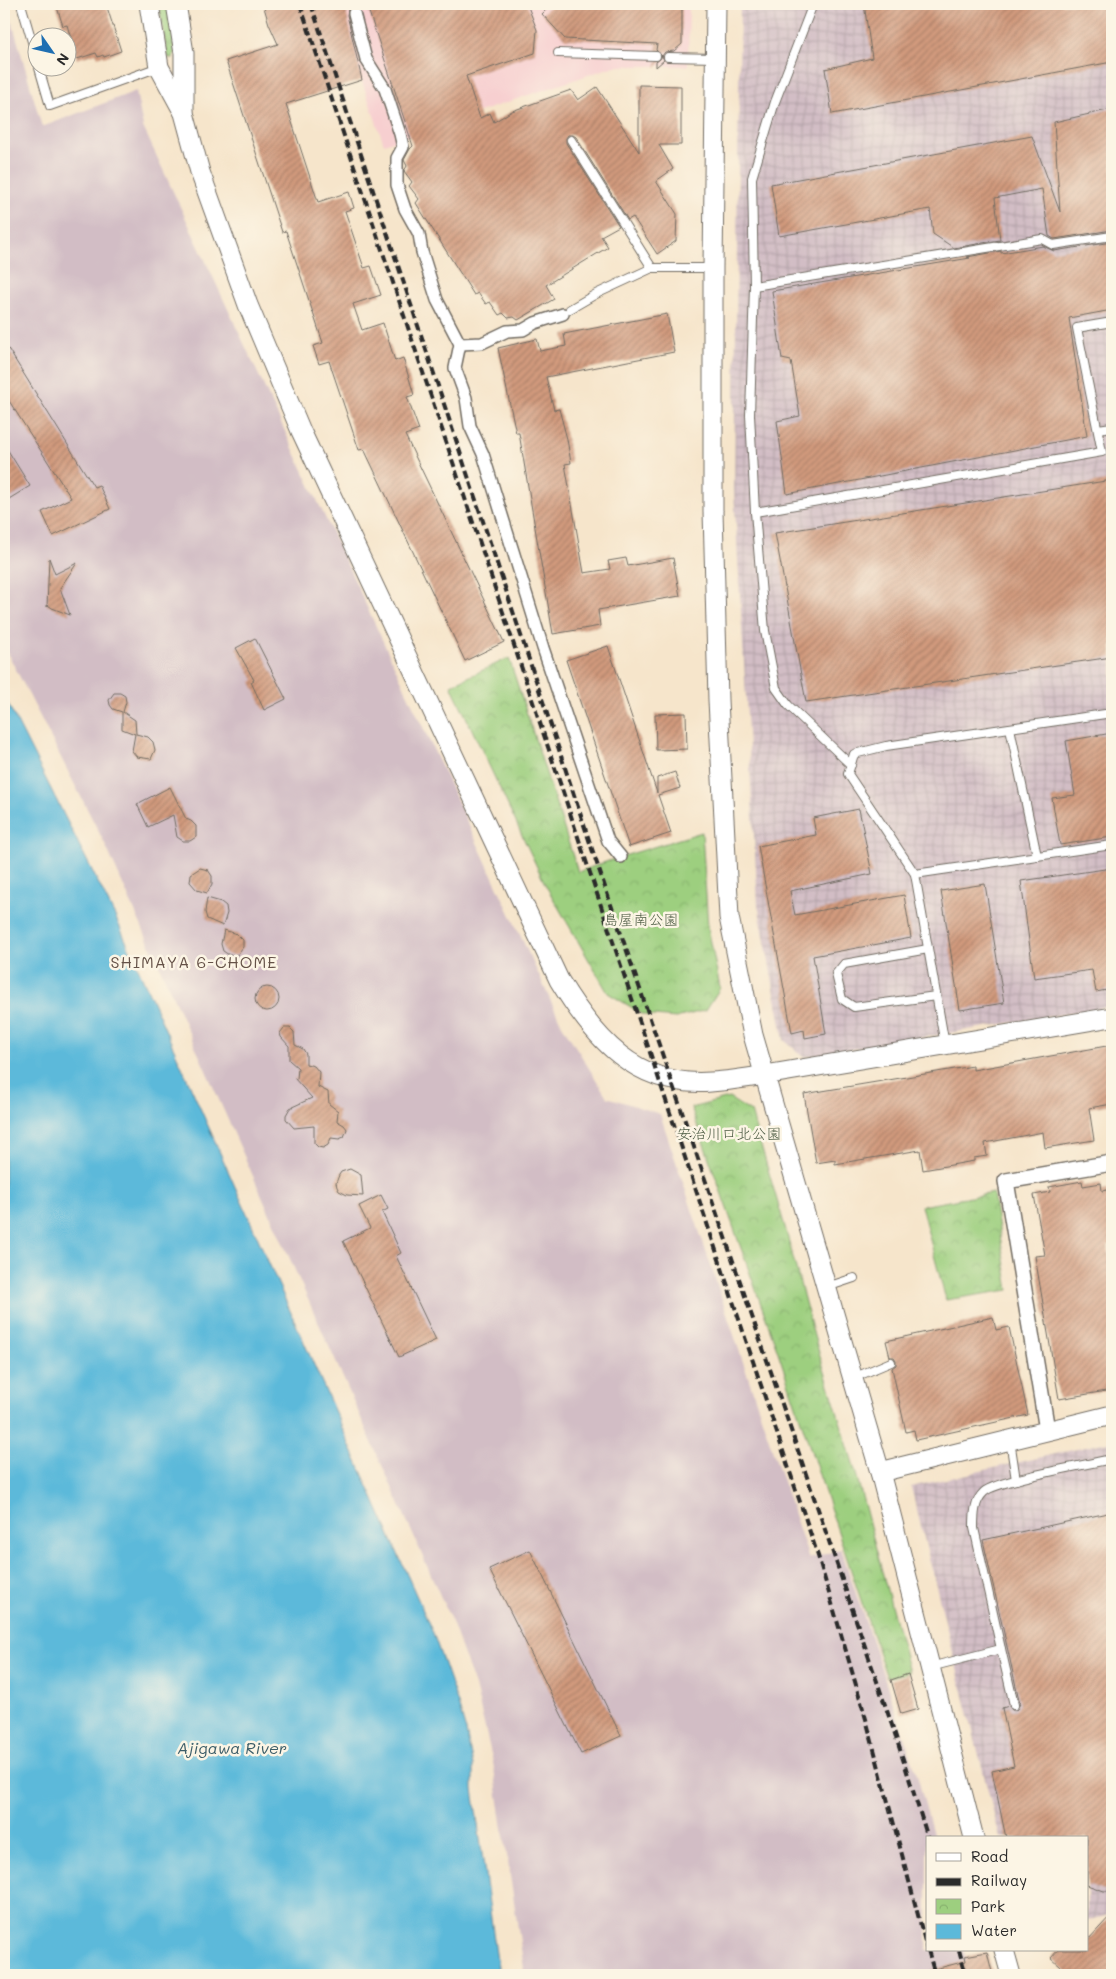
<svg xmlns="http://www.w3.org/2000/svg" width="1116" height="1979" viewBox="0 0 1116 1979" font-family="Mali,'Klee One',sans-serif">
<defs>
<pattern id="industrial-grid" width="8" height="8" patternUnits="userSpaceOnUse" patternTransform="scale(1.25)"><rect width="8" height="8" fill="#d2bdc5"/><path d="M0 4h8M4 0v8" fill="none" stroke="#b4a3a9"/></pattern>
<pattern id="grass-tufts" width="24" height="20" patternUnits="userSpaceOnUse" patternTransform="scale(1.25)"><rect width="24" height="20" fill="#9dcf7f"/><path d="M3 7l-1-3M5 7V3M7 7l1-3M15 17l-1-3M17 17v-4M19 17l1-3" fill="none" stroke="#87b26e"/></pattern>
<pattern id="park-crowns" width="20" height="18" patternUnits="userSpaceOnUse" patternTransform="scale(1.25)"><rect width="20" height="18" fill="#9dcf7f"/><path d="M2 6a3 3 0 1 1 6 0M12 15a3 3 0 1 1 6 0" fill="none" stroke="#87b26e"/></pattern>
<pattern id="building-hatch" width="6" height="6" patternUnits="userSpaceOnUse" patternTransform="scale(1.25)"><rect width="6" height="6" fill="#d19a7d"/><path d="M-1 1l2-2M0 6l6-6M5 7l2-2" fill="none" stroke="#aa7e67"/></pattern>
</defs>
<rect width="100%" height="100%" fill="#fcf5e5"/>
<filter id="ink" filterUnits="userSpaceOnUse"><feTurbulence type="fractalNoise" baseFrequency=".02" numOctaves="2"/><feDisplacementMap in="SourceGraphic" scale="10" xChannelSelector="R" yChannelSelector="G"/><feConvolveMatrix kernelMatrix="1 2 1 2 8 2 1 2 1" color-interpolation-filters="sRGB"/></filter>
<filter id="wash" filterUnits="userSpaceOnUse"><feTurbulence type="fractalNoise" baseFrequency=".0096" numOctaves="4" result="noise"/><feDisplacementMap in="SourceGraphic" scale="20" xChannelSelector="R" yChannelSelector="G"/><feGaussianBlur stdDeviation="1.12" result="paint"/><feColorMatrix in="noise" values="0 0 0 0 0 0 0 0 0 0 0 0 0 0 0 0 0 1.4 0 .05"/><feComposite in="paint" operator="in"/></filter>
<g filter="url(#wash)">
<rect width="100%" height="100%" fill="#f6e5cb"/>
<polygon fill="#f7cfd0" points="335,4 689,4 688,66 615,66 384,144"/>
<g fill="url(#industrial-grid)">
<polygon points="740,4 1112,4 1112,1006 804,1057 784,1040 758,905 734,490"/>
<polygon points="1112,1441 1112,1914 1087,1921 1087,1838 1000,1838 911,1487"/>
</g>
<polygon fill="#d2bdc5" points="4,4 7,4 42,127 136,91 143,127 562,1025 607,1097 660,1114 809,1559 841,1549 917,1775 934,1838 927,1838 927,1950 964,1950 970,1975 525,1975 493,1762 475,1686 452,1622 104,842 4,646"/>
<polygon fill="url(#grass-tufts)" stroke="#647d55" points="159,4 169,4 175,52 172,58 169,58 167,55"/>
<g fill="url(#park-crowns)" stroke="#647d55">
<polygon points="509,658 578,872 614,859 702,832 708,927 720,988 706,1010 676,1018 644,1015 608,993 546,886 451,685"/>
<polygon points="729,1098 751,1112 785,1227 814,1336 855,1470 909,1672 887,1678 778,1352 691,1108"/>
<polygon points="993,1193 1009,1290 946,1300 921,1206"/>
</g>
<polygon fill="#5cb9da" stroke="#447282" points="4,696 115,916 433,1633 458,1704 466,1731 473,1766 473,1789 499,1975 4,1975"/>
<g id="blocks">
<g fill="url(#building-hatch)">
<polygon points="56,4 106,4 121,51 104,57 103,55 98,57 96,53 77,59 67,25 63,26"/>
<polygon points="263,4 346,4 348,9 347,15 362,80 286,104 318,202 349,192 354,208 345,211 364,268 371,266 381,295 353,304 362,330 383,323 395,361 403,358 414,395 407,397 419,430 405,435 504,642 465,661 364,449 359,450 329,361 319,364 313,346 323,343 286,231 282,232 226,61 278,44 269,24"/>
<polygon points="384,4 527,4 537,30 535,53 466,76 480,118 490,113 494,122 512,111 571,90 578,100 597,87 639,152 639,85 681,86 681,145 659,145 673,169 656,181 677,214 676,241 657,254 633,217 628,220 576,137 573,135 568,135 566,138 566,143 619,226 601,236 608,247 546,285 554,299 518,320 514,317 508,318 503,313 499,315 490,302 486,304 478,293 474,295 416,203 419,199 409,186 412,182 404,171 407,166 404,160 410,149 413,146 368,9"/>
<polygon points="552,4 682,4 682,44 674,51 665,52 662,56 664,60 656,67 656,62 660,59 662,56 656,50 657,44 565,39 542,14"/>
<polygon points="864,4 1112,4 1112,62 832,114 825,69 872,58"/>
<polygon points="1112,109 1112,230 1054,239 1049,236 1042,189 995,198 1000,240 954,248 933,234 930,209 779,236 771,184 1032,136 1060,212 1054,122"/>
<polygon points="1112,242 1112,310 1069,318 1087,436 787,494 777,421 800,416 791,361 782,359 772,291 970,258 967,257 1001,251 1001,253 1043,246 1054,251"/>
<polygon points="667,314 674,352 546,377 554,410 559,409 567,439 571,463 565,464 584,573 610,569 608,561 626,558 628,566 673,558 680,596 598,610 600,626 553,634 519,433 516,433 498,348 537,339 540,351 566,346 564,334"/>
<polygon points="4,342 94,487 99,485 110,509 53,536 42,512 71,498 4,393"/>
<polygon points="4,444 30,486 4,502"/>
<polygon points="1112,480 1112,657 806,702 775,533"/>
<polygon points="49,558 55,574 77,563 60,588 70,615 52,608 48,605 47,607"/>
<polygon points="255,638 286,699 264,710 251,682 254,680 236,648"/>
<polygon points="608,646 657,793 657,778 675,772 680,788 658,795 671,833 629,847 566,660"/>
<polygon points="114,693 120,693 125,696 126,702 123,712 135,720 136,734 148,737 153,742 155,750 151,759 137,757 132,751 135,734 122,729 122,712 113,709 110,705 109,700"/>
<polygon points="686,713 687,749 656,750 655,714"/>
<polygon points="1112,733 1112,837 1060,845 1052,798 1075,795 1066,741"/>
<polygon points="170,787 186,819 191,821 196,826 196,837 190,841 183,841 177,837 173,815 148,827 137,804"/>
<polygon points="859,809 872,874 790,891 795,915 904,895 911,938 813,956 826,1034 805,1038 804,1030 792,1033 758,846 816,835 813,818"/>
<polygon points="200,868 208,870 212,876 212,884 207,893 197,890 190,882 191,874"/>
<polygon points="1112,868 1112,989 1096,992 1092,970 1034,978 1021,881"/>
<polygon points="985,884 1004,1003 960,1010 941,891"/>
<polygon points="207,898 221,902 226,906 227,913 223,926 207,919 205,912"/>
<polygon points="224,930 237,934 243,940 243,947 237,955 229,955 223,951 221,944"/>
<circle cx="267" cy="999" r="12"/>
<polygon points="284,1028 290,1028 294,1032 295,1045 303,1049 306,1054 306,1064 314,1066 319,1072 318,1087 328,1092 329,1104 338,1111 337,1121 344,1125 347,1129 344,1137 339,1139 331,1138 328,1145 323,1148 318,1147 314,1143 314,1126 294,1128 286,1119 286,1115 290,1108 312,1098 294,1078 297,1079 298,1068 289,1060 289,1046 281,1037 280,1033"/>
<polygon points="1112,1045 1112,1104 1089,1108 1094,1140 1045,1148 1043,1132 985,1143 987,1156 974,1158 974,1161 923,1170 920,1150 835,1164 835,1160 816,1163 804,1094 973,1066 973,1070"/>
<polygon points="350,1169 361,1175 363,1196 347,1195 339,1191 337,1187 336,1183 339,1175 341,1172"/>
<polygon points="1082,1181 1083,1186 1101,1183 1102,1191 1112,1189 1112,1245 1108,1245 1112,1271 1112,1390 1059,1399 1035,1256 1045,1255 1034,1195 1050,1192 1049,1187"/>
<polygon points="381,1195 388,1209 382,1212 401,1253 396,1256 436,1340 399,1357 343,1241 370,1228 359,1206"/>
<polygon points="993,1317 996,1330 1009,1327 1028,1415 916,1440 914,1430 906,1432 892,1368 896,1365 896,1360 894,1357 890,1357 886,1341"/>
<polygon points="1112,1512 1112,1891 1104,1891 1087,1885 1087,1838 1006,1838 992,1771 1014,1766 1002,1708 1009,1706 1012,1710 1016,1710 1020,1704 983,1540"/>
<polygon points="530,1550 621,1736 581,1754 489,1569"/>
<polygon points="908,1674 918,1709 901,1714 891,1680"/>
<polygon points="1112,1914 1112,1975 1070,1975 1051,1958 1058,1950 1087,1950 1087,1941"/>
<polygon points="987,1952 992,1972 986,1974 987,1975 932,1975 931,1970 966,1961 965,1956"/>
</g>
</g>
</g>
<g filter="url(#ink)">
<use href="#blocks" fill-opacity="0" stroke="#726c63" stroke-width="1"/>
<g fill="none" stroke-linecap="round" stroke-linejoin="round">
<defs>
<g id="service">
<polyline points="21,4 38,62"/>
<polyline points="813,4 775,102 752,178 754,286 750,415 755,512 765,631 776,688 788,705 851,765"/>
<polyline points="558,53 656,56"/>
<polyline points="668,57 716,58"/>
<polyline points="39,68 50,106 159,67"/>
<polyline points="571,140 652,268"/>
<polyline points="754,286 1042,239 1053,245 1112,236"/>
<polyline points="570,309 596,294 652,268 713,268"/>
<polyline points="1098,429 1112,427"/>
<polyline points="755,512 1102,452 1077,328 1112,322"/>
<polyline points="1010,728 1037,856"/>
<polyline points="915,874 1112,845"/>
<polyline points="928,949 844,964 836,974 842,999 854,1007 936,996"/>
<polyline points="945,1045 915,874 848,774 854,754 886,746 1112,713"/>
<polyline points="827,1287 854,1278"/>
<polyline points="853,1378 891,1362"/>
<polyline points="1010,1440 1016,1480"/>
<polyline points="1001,1649 1014,1705"/>
<path d="M930,1667L1001,1649L974,1528C974,1516 974,1501 984,1492C997,1480 1090,1464 1112,1459"/>
</g>
<g id="pedestrian">
<polyline points="354,13 366,59 385,89 400,134 403,147 397,158 397,185 405,209 419,234 422,252 437,300 460,344 455,368 466,398 470,426 483,454 543,648 608,841 621,857"/>
<polyline points="460,344 482,343 507,331 523,330 535,323 563,314"/>
</g>
<polyline id="minor" points="1047,1430 1006,1181 1112,1163"/>
<g id="tertiary">
<path d="M149,4L159,67L184,113L200,172L248,305L301,431L559,980C594,1038 636,1088 711,1082C729,1081 747,1078 765,1075L1112,1017"/>
<polyline points="176,4 184,53 184,111"/>
<polyline points="716,4 713,268 713,511 718,700 729,917 753,1035 880,1472 974,1838"/>
<polyline points="880,1472 1112,1415"/>
<polyline points="1004,1950 1011,1975"/>
</g>
</defs>
<use href="#service" stroke="#726c63" stroke-width="10"/>
<use href="#pedestrian" stroke="#726c63" stroke-width="14"/>
<use href="#minor" stroke="#726c63" stroke-width="18"/>
<use href="#tertiary" stroke="#726c63" stroke-width="21"/>
<use href="#service" stroke="#fff" stroke-width="8"/>
<use href="#pedestrian" stroke="#fff" stroke-width="11"/>
<use href="#minor" stroke="#fff" stroke-width="15"/>
<use href="#tertiary" stroke="#fff" stroke-width="19"/>
<g stroke="#2b2b2b" stroke-width="4" stroke-dasharray="8 4" stroke-linecap="butt">
<polyline points="300,4 818,1556 866,1719 927,1949"/>
<polyline points="311,4 593,852 895,1734 928,1838"/>
<polyline points="928,1950 935,1975"/>
<polyline points="959,1950 966,1975"/>
</g>
</g>
</g>
<g text-anchor="middle" dominant-baseline="central" stroke-width="5" stroke-linejoin="round" paint-order="stroke">
<g font-size="15" fill="#4d5c44" stroke="#fcf5e5">
<text x="641" y="919">島屋南公園</text>
<text x="729" y="1133">安治川口北公園</text>
</g>
<g font-size="16" letter-spacing="1" fill="#655248" stroke="#fcf5e5">
<text x="194" y="961">SHIMAYA 6-CHOME</text>
</g>
<g font-size="16" font-style="italic" fill="#3c5d68" stroke="#fcf5e5">
<text x="232" y="1747">Ajigawa River</text>
</g>
</g>
<rect width="1116" height="1979" fill="none" stroke="#fcf5e5" stroke-width="20"/>
<rect x="926" y="1836" width="162" height="115" fill="#fcf5e5" stroke="#a8a49b"/>
<rect x="936" y="1853" width="25" height="8" fill="#ffffff" stroke="#a8a49b"/>
<text x="971" y="1862" font-size="15" fill="#2b2b2b">Road</text>
<rect x="936" y="1878" width="25" height="8" fill="#2b2b2b" stroke="#a8a49b"/>
<text x="971" y="1886" font-size="15" fill="#2b2b2b">Railway</text>
<rect x="936" y="1899" width="25" height="15" fill="url(#park-crowns)" stroke="#a8a49b"/>
<text x="971" y="1912" font-size="15" fill="#2b2b2b">Park</text>
<rect x="936" y="1924" width="25" height="15" fill="#5cb9da" stroke="#a8a49b"/>
<text x="971" y="1936" font-size="15" fill="#2b2b2b">Water</text>
<g transform="translate(52 52) rotate(124)"><circle r="24" fill="#fcf5e5" stroke="#a8a49b"/>
<path d="M0-4L9 19L0 12L-9 19Z" fill="#1f6fb2"/>
<text y="-8" font-size="14" font-weight="bold" text-anchor="middle" fill="#2b2b2b">N</text>
</g>
</svg>
